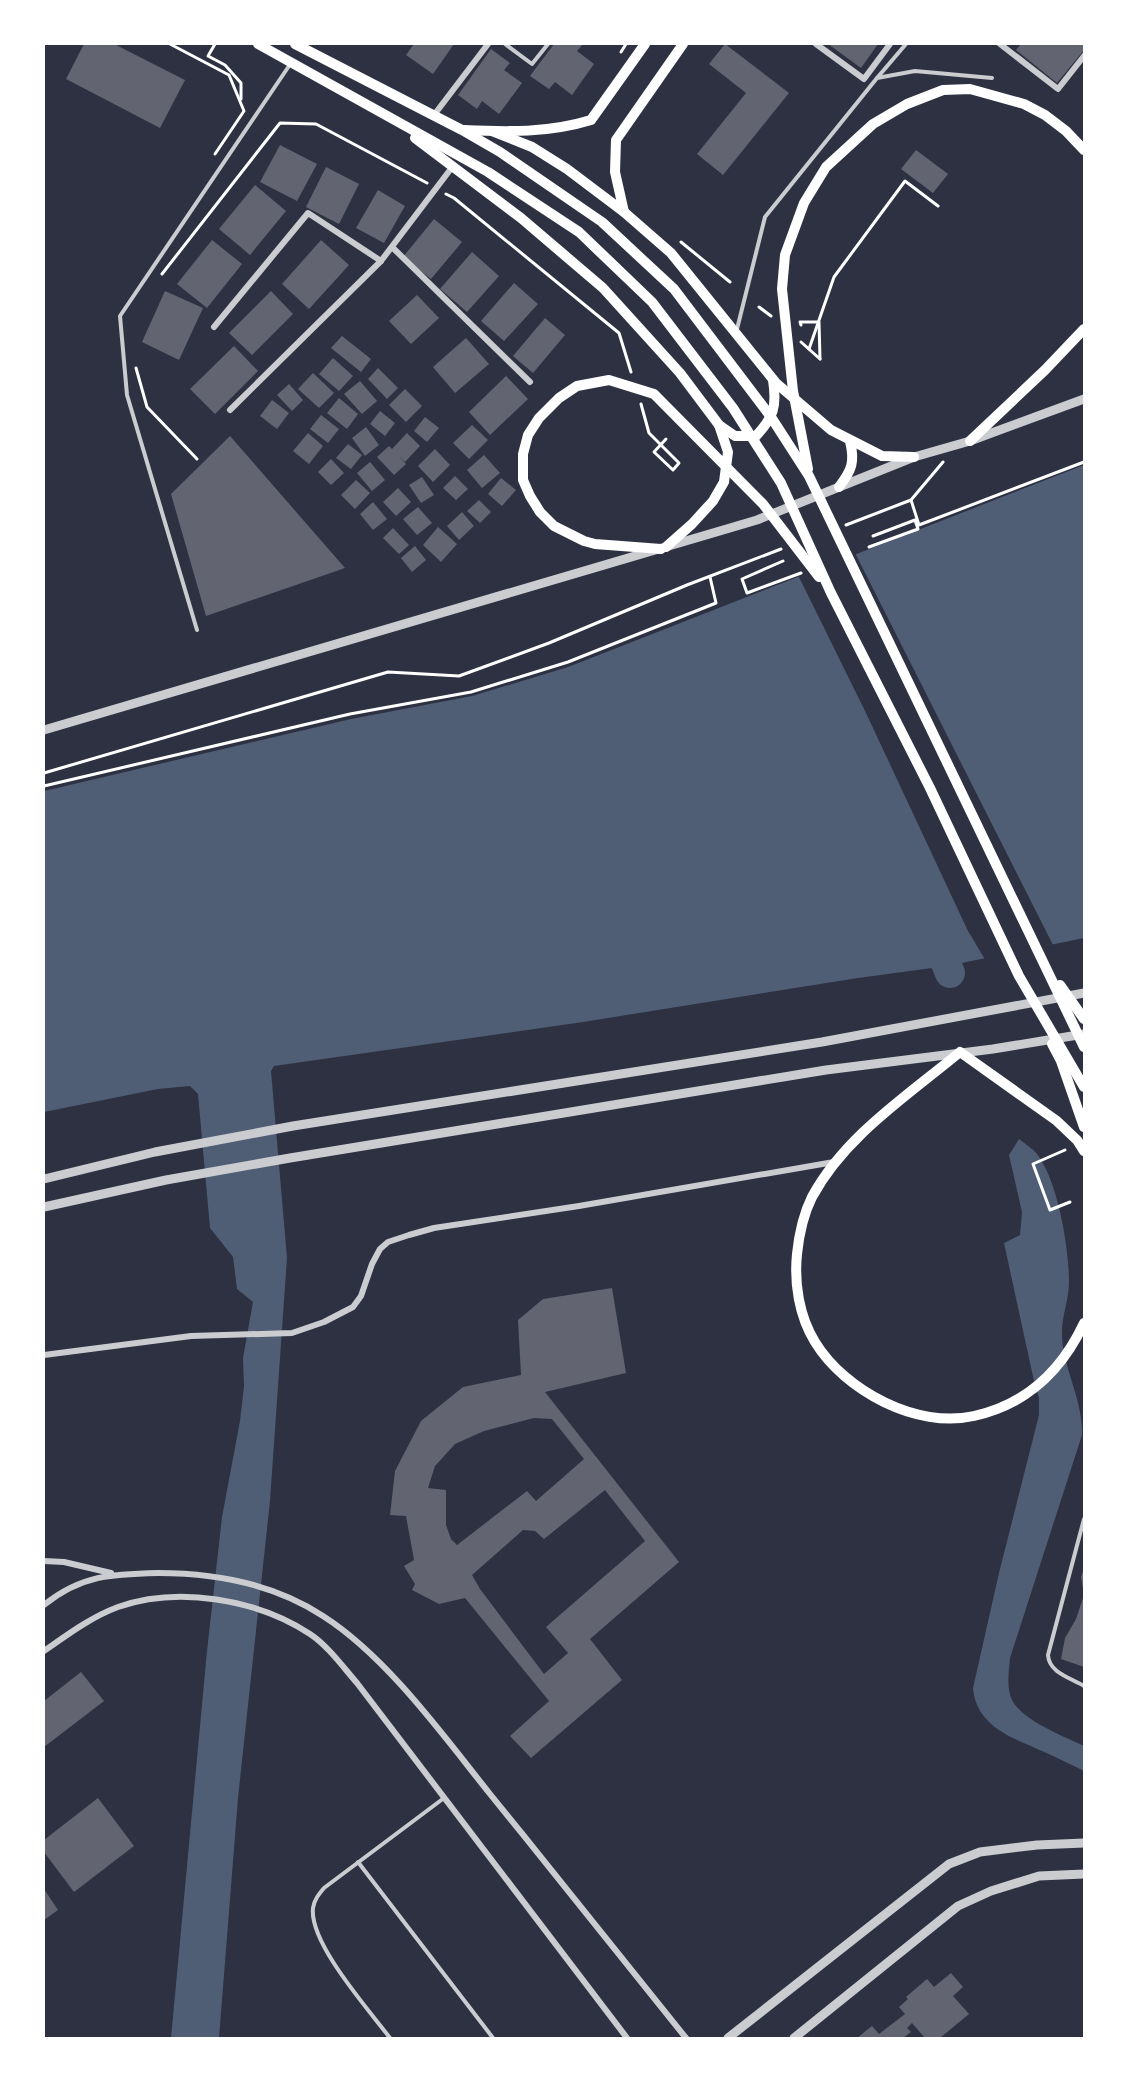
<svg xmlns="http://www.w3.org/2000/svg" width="1128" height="2082" viewBox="0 0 1128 2082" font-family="'Fira Sans',sans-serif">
<rect width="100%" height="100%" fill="#2d3142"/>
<g fill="#4f5d75">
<polygon points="1084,465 1084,938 947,966 858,978 583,1022 274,1066 271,1071 287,1258 270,1501 238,1798 219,2038 171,2038 207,1651 222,1517 240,1421 244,1386 243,1358 253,1302 237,1289 233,1257 210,1228 198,1094 190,1086 158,1089 44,1112 44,791 351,719 472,696 568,667"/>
<path d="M1019,1139C1025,1144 1032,1148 1037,1154C1058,1181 1069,1248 1069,1282C1069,1300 1061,1318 1062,1336C1063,1369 1083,1399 1082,1435L1010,1658C1009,1671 1006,1688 1012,1700C1023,1721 1064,1736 1084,1746V1771C1070,1764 1056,1757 1042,1751C1012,1738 976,1726 973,1688L999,1573L1039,1415V1398L1034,1381L1004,1243L1020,1235L1022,1212L1009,1155Z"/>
</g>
<polygon fill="#2d3142" points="854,551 1054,947 986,961 968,931 866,713 797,573"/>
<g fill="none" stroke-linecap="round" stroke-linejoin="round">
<polyline stroke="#4f5d75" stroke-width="30" points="932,929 950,973"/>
</g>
<g fill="#626471" fill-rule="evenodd">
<polygon points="84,44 114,44 185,80 160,128 66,79"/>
<polygon points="414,44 454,44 433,74 406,55"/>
<polygon points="554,44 583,44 577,51 594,64 572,95 555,82 549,89 530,76"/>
<polygon points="725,44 789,93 723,175 697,154 746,93 709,64"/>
<polygon points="828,44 878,44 861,68"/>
<polygon points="1021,44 1084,44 1084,50 1057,83 1016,50"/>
<polygon points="491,49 510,63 504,70 522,83 499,114 482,101 477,109 458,95"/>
<polygon points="280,145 317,164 297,201 260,182"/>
<polygon points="916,150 948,174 933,193 901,169"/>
<polygon points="326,167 359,184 339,224 306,207"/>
<polygon points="255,185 286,211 250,255 219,229"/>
<polygon points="378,190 405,206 384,243 356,228"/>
<polygon points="434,219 462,242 431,279 403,257"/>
<polygon points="212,240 242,264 207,308 177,284"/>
<polygon points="321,240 349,265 309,309 282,284"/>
<polygon points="472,252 499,276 467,312 440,289"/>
<polygon points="514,283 538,304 504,341 481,321"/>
<polygon points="165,291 203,308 179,360 142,342"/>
<polygon points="271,291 293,314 252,355 229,333"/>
<polygon points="417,295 439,318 411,344 389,321"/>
<polygon points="545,318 565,335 533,373 513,356"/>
<polygon points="342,336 371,359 361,372 331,348"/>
<polygon points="466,338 489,364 455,393 433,367"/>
<polygon points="234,346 258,371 215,414 190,389"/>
<polygon points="333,358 353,376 339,391 319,374"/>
<polygon points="378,368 398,388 387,399 368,379"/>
<polygon points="313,373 334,393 319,408 298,389"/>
<polygon points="506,376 528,399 490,435 469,412"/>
<polygon points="360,381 377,401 362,414 344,394"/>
<polygon points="289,384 303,400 292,411 277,395"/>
<polygon points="405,389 422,406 406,422 389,405"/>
<polygon points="339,398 358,414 347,429 327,413"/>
<polygon points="272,400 289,413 277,429 260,416"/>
<polygon points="380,411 395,423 385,436 370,424"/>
<polygon points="321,415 339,429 328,443 310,429"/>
<polygon points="425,417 439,428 427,442 414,431"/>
<polygon points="472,425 488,440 469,459 453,443"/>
<polygon points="366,427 379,445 365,456 352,438"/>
<polygon points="308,433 323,446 309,464 293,451"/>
<polygon points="407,433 420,446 405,462 399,456 406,464 394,475 377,457 389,446 392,449"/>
<polygon points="230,436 345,568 206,616 171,494"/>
<polygon points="348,444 362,455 351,469 336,458"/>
<polygon points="435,449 450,465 433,482 418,466"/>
<polygon points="484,455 500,473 482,488 467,470"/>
<polygon points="331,459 344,473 331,485 318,472"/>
<polygon points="370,462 385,480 372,491 357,473"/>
<polygon points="455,476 468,489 456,500 443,488"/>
<polygon points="422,477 434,495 421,503 409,485"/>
<polygon points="501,478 516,490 502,506 488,494"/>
<polygon points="356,480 370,493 355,509 341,495"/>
<polygon points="398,488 411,502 396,516 383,502"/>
<polygon points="479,500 491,512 480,523 467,511"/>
<polygon points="373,502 387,519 373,530 360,514"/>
<polygon points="418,507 432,523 417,535 403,519"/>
<polygon points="462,512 474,526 459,540 447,526"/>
<polygon points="438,527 457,544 441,562 423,545"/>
<polygon points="393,528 409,545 399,554 383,538"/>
<polygon points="415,546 426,560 412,572 401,558"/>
<path d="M612,1288L626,1373L545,1392L679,1562L590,1639L622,1680L531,1758L510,1736L549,1701L465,1598L439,1604L412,1590L415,1584L404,1566L414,1560L406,1516L390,1515L395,1471L421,1421L463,1387L521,1375L518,1320L543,1299ZM534,1418L552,1419L584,1459L536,1501L527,1491L457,1545L451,1539L446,1525V1490L428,1488L435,1466L455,1444L484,1431ZM605,1490L645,1541L546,1627L568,1653L544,1674L480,1589L472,1575L523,1530L535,1531L544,1539Z"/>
<polygon points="1084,1568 1084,1667 1061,1659 1065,1638 1076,1619 1084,1595 1081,1577"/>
<polygon points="81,1672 104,1701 44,1747 44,1701"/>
<polygon points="98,1798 134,1846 74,1892 44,1852 44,1840"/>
<polygon points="44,1889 58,1910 44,1920"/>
<polygon points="951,1973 963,1987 953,1996 969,2014 940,2038 925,2038 912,2023 907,2028 911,2032 903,2038 857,2038 872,2026 879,2034 905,2014 899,2007 908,1999 906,1997 927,1979 934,1987"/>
</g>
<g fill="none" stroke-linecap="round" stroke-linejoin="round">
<g stroke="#fff" stroke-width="3">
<polyline points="170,44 229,75 244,111 215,154"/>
<polyline points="215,44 208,56 225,65 241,83 241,99"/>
<polyline points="621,52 626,44"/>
<polyline points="446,194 454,198 619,333 631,372"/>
<polyline points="681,242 730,282"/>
<polyline points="162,274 280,123 316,124 427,183"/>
<polyline points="759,307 771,316"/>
<polyline points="801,325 800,322 819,322 820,359"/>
<polyline points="801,342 820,359"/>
<polyline points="809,349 834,277 905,181 938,206"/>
<polyline points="136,368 147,407 197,459"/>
<polyline points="641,404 649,433 679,463 673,470 654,452 666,439"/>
<polyline points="911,500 919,525 1084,462"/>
<polyline points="846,525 911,500 943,462"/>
<polyline points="869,547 918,529 915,520 873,536"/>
<polyline points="783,561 742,579 747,593 801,573"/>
<polyline points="44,773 388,672 459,676 549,643 687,585 781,549"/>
<polyline points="44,786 350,714 471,692 568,662 716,603 710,577"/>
<polyline points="1065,1150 1033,1164 1050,1210 1070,1202"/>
</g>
<g stroke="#caccd0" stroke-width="4">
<polyline points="505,44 532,64 548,44"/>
<polyline points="877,78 906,44"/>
<polyline points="737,329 765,217 877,78 915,71 992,78"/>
<polyline points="197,630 127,395 120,316 291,63"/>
<path d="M1084,1519L1048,1655C1049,1673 1071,1678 1084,1686"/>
<polyline points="358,1862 493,2038"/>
<path d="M390,2038C369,2010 309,1943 313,1908C314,1900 319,1894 324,1888L444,1798"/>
</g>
<g stroke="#caccd0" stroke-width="6">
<polyline points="816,44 864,79 890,44"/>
<polyline points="1000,44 1058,89 1084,56"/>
<polyline points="434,115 488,44"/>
<polyline points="392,247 530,382"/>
<polyline points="214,327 308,213 381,261"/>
<polyline points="230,410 381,261 453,166"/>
<polyline points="44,1355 191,1336 292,1333 324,1322 353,1307 361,1296 372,1264 380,1249 388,1242 409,1235 434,1228 579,1206 834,1162"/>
<polyline points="44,1561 64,1562 111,1573"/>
<path d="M44,1605C81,1575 112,1574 158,1573C216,1573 274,1584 323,1616C387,1657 443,1735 490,1794C556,1875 621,1957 686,2038"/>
<path d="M44,1651C67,1635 91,1617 118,1607C178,1586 257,1599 310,1634C328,1646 343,1667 357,1683L627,2038"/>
</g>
<g stroke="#caccd0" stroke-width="9">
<polyline points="44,730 757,520 914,457 970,441 1084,399"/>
<polyline points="44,1179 155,1152 293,1126 822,1042 1084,993"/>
<polyline points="44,1207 166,1180 290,1158 826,1070 993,1049 1084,1034"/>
<polyline points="728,2038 949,1864 980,1852 1037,1845 1084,1843"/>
<polyline points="794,2038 958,1906 991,1891 1039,1876 1084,1874"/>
</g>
<g stroke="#fff" stroke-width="10">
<polyline points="258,44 488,172 579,232 652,302 733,408 781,483 831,593 930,788 1019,976 1084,1087"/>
<polyline points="295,44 462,130 500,152 602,222 674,289 771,417 809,476 1084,1047"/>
<path d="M464,130C507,132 549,133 591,120L645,44"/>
<polyline points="492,131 532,147 567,169 624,212 671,253 776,383 831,430 882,456 914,457"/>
<polyline points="415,138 521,218 603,288 680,373 719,425 728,452 724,482 713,501 692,524 666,547"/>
<polyline points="624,212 615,172 616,140 683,44"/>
<path d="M719,425L735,436H756C774,417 777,406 773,380"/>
<polyline points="970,441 1045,370 1084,329"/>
<polyline points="808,469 793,391 782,289 785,255 804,203 826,167 873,124 907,104 943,90 970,89 1024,104 1045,115 1066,131 1084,150"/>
<path d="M839,487C852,470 855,462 850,441"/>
<polyline points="661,549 595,544 584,541 554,526 540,512 530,496 523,480 523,454 528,435 539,418 559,398 577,386 609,380 654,394 763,504 819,577"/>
<polyline points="1060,985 1084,1019"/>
<polyline points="1052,1044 1061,1061 1084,1127"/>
<path d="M1084,1151L1077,1140L1057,1121L960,1052C907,1096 845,1136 812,1197C803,1215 799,1235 797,1254C794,1283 799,1316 815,1342C845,1391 917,1429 974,1416C1028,1404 1062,1370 1084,1323"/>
</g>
</g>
<rect width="1128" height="2082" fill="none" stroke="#ffffff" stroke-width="90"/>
</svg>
